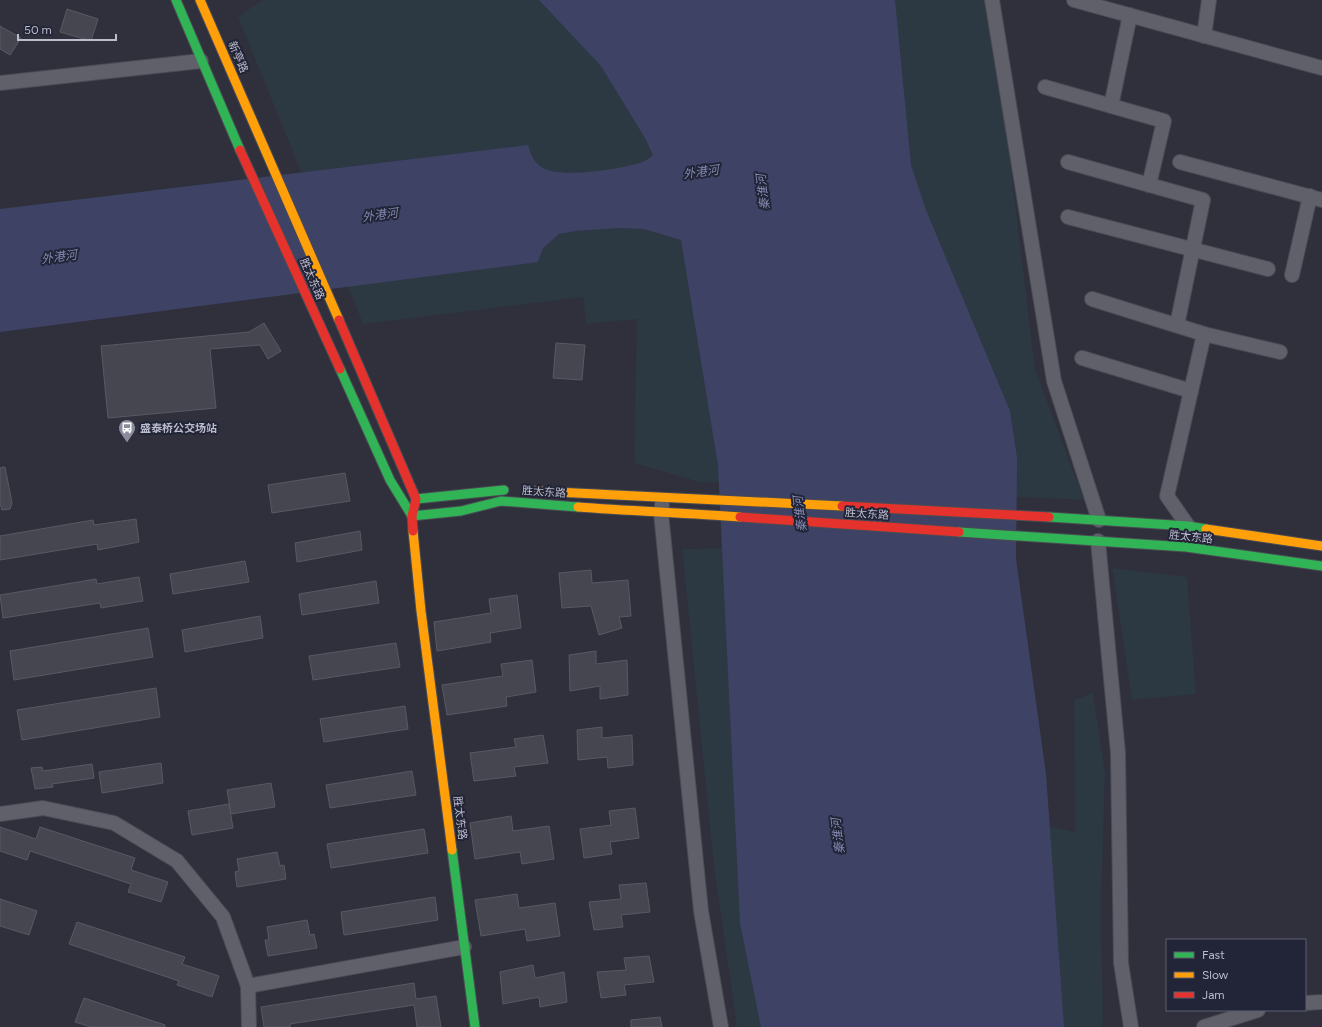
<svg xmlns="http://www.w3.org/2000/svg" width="1322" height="1027" viewBox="0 0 1322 1027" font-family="Figtree,'Noto Sans SC',sans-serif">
<rect width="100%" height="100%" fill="#2f303c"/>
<g fill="#2c3842">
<polygon points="262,0 986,0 1009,152 1035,369 1084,500 699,482 634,463 637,319 586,324 583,297 363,324 238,17"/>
<polygon points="735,548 755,763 1075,832 1074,700 1093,693 1105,773 1101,905 1103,1027 737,1027 714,867 682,549"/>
<polygon points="1112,568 1187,577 1196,694 1132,700"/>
</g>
<path fill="#3e4366" d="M539,0H895L911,165L926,210L1010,411L1017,458L1016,559L1046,774L1064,1027H761L740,923L718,465L681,240L644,229L620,228L575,231L559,234L543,248L538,262L0,332V209L528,145C531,156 535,166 548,170C567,177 623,169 642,162C646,161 650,158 653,155L645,138L601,66Z"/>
<g fill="#464651" stroke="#585963">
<polygon points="67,9 98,19 91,41 60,32"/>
<polygon points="0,26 21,38 10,55 0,49"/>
<polygon points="264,323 281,351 268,359 260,345 210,349 216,408 108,418 101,346 249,332"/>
<polygon points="556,343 585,345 582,380 553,378"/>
<polygon points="5,467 12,503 10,509 2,510 0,503 0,468"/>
<polygon points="345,473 350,501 272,513 268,485"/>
<polygon points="136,519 139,542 98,550 97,544 0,560 0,536 93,520 94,525"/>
<polygon points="360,531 362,550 297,562 295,543"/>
<polygon points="245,561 249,582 173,594 170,574"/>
<polygon points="591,570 592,583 628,580 631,616 619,617 622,628 599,635 591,606 562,608 559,573"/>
<polygon points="139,577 143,601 101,608 100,603 3,618 0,595 96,579 97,584"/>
<polygon points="376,581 379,603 302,615 299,594"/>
<polygon points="517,595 521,628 490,633 491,642 437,651 434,622 491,613 489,599"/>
<polygon points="260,616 263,638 185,652 182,630"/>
<polygon points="148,628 153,657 14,680 10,651"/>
<polygon points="396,643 400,667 313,680 309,656"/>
<polygon points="596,651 596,664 627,660 628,695 600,699 600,686 570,691 569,655"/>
<polygon points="532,660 536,692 506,697 507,706 447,715 442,685 503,676 501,664"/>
<polygon points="156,688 160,717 22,740 17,710"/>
<polygon points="405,706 408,729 324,742 320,719"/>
<polygon points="602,727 602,738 632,735 633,765 608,768 607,757 578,760 577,730"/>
<polygon points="543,735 548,763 514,767 516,776 474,781 470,753 516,747 514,739"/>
<polygon points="161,763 163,783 102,793 99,772"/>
<polygon points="92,764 94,778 52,784 53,787 35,789 31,768 42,767 43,771"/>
<polygon points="412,771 416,795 330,808 326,785"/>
<polygon points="271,783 275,807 231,814 227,790"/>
<polygon points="229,804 233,828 192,835 188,811"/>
<polygon points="635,808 639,838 610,842 612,854 584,858 580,829 611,825 609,811"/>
<polygon points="511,816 513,831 549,826 554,859 522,864 520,852 475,859 470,823"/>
<polygon points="0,827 36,839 40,827 135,858 131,870 168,882 161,902 128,892 131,884 30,851 27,860 0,851"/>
<polygon points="424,829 428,853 331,868 327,844"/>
<polygon points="277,852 280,866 284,865 286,879 237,887 235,872 239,871 237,859"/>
<polygon points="646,883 650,912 621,915 623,927 594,930 589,902 621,899 619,885"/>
<polygon points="517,894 519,908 555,903 560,936 527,941 525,929 481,936 475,900"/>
<polygon points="435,897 438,920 344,935 341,912"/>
<polygon points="0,899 37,911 29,935 0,926"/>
<polygon points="307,920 310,935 314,934 317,948 268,956 265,940 269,940 267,927"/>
<polygon points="77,922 185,957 182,964 219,976 212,997 177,985 179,981 69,944"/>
<polygon points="649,956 654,982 624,985 626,995 601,998 597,972 626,970 624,958"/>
<polygon points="533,965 535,978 564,972 567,1002 540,1007 539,997 503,1004 500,972"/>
<polygon points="414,983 416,999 436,996 441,1027 417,1027 414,1005 290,1024 290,1027 264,1027 261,1007"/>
<polygon points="84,998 165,1025 165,1027 91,1027 75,1022"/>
<polygon points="660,1017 662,1027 631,1027 631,1020"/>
</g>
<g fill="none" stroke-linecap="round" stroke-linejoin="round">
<defs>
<g id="street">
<polyline points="992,0 1054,381 1099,520"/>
<polyline points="1074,0 1322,68"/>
<polyline points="1204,36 1209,0"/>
<polyline points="0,83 201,61"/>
<polyline points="1045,87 1164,121 1149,185"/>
<polyline points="1111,106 1130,15"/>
<polyline points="1068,162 1203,200 1177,325"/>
<polyline points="1180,162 1322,200"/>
<polyline points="1068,217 1268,269"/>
<polyline points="1292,275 1310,196"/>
<polyline points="1092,299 1204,334"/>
<polyline points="1082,358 1191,391"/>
<polyline points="662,505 661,513 701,911 721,1027"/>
<polyline points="1188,526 1167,496 1204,334 1280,352"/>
<polyline points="1098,541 1118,753 1121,963 1131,1027"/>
<polyline points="0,814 43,808 114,823 177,861 223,917 248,986 249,1027"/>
<polyline points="248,986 464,947"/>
<polyline points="1305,1003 1322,1002"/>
<polyline points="1204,1027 1258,1010"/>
</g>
<g id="fast">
<polyline points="176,0 240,150"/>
<polyline points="340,369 390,480 412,516 461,511 501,501 578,507"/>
<polyline points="416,499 504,490"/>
<polyline points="1049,517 1188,526 1206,529"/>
<polyline points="959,532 1186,547 1322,566"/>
<polyline points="452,850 475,1027"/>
</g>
<g id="slow">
<polyline points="200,0 339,320"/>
<polyline points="535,491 842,506"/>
<path d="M578,507C632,511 686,513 740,517"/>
<polyline points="1206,529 1322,546"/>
<polyline points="413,531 421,611 452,850"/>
</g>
<g id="jam">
<polyline points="240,150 340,369"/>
<polyline points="339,320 416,499 412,516 413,531"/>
<polyline points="842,506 1049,517"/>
<polyline points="740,517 959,532"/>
</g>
</defs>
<use href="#street" stroke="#4a4b53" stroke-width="16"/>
<use href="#fast" stroke="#4a4b53" stroke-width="11"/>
<use href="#slow" stroke="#4a4b53" stroke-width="11"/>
<use href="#jam" stroke="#4a4b53" stroke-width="11"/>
<use href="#street" stroke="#60606a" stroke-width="14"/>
<use href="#fast" stroke="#30b455" stroke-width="9"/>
<use href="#slow" stroke="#ff9f0a" stroke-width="9"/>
<use href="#jam" stroke="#e5322d" stroke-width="9"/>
</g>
<defs>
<symbol id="bus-pin" viewBox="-11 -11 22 30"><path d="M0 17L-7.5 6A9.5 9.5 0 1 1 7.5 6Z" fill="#8a8b9a" stroke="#222437"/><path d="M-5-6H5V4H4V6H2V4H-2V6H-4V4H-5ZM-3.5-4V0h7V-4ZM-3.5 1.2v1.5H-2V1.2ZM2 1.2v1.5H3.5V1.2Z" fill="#fff"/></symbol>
</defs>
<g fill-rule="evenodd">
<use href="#bus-pin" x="117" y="418" width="20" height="27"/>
</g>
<g text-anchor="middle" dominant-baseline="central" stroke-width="4" stroke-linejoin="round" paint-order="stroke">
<g font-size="11" fill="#bbbccc" stroke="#222437">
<text transform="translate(238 57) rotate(67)">新亭路</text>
<text transform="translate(312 279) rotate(66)">胜太东路</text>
<text transform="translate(544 492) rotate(4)">胜太东路</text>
<text transform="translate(867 514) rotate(4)">胜太东路</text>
<text transform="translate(1191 537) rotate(6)">胜太东路</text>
<text transform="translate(460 818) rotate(83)">胜太东路</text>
</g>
<g font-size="11" font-weight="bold" fill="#bbbccc" stroke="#222437" text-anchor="start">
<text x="140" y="428">盛泰桥公交场站</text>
</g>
<g font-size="12" font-style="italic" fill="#858ab1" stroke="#222437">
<text transform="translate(701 172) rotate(-8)">外港河</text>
<text transform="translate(763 192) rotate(-97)">秦淮河</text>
<text transform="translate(380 215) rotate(-8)">外港河</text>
<text transform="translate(59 257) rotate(-8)">外港河</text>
<text transform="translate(800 514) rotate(-97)">秦淮河</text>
<text transform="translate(838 836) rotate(-97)">秦淮河</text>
</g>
</g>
<rect x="1166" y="939" width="140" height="72" fill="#222437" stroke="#5f6173"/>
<rect x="1174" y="952" width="20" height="6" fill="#30b455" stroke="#5f6173"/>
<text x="1202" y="959" font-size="12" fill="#bbbccc">Fast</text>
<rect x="1174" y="972" width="20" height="6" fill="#ff9f0a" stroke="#5f6173"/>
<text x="1202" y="979" font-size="12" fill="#bbbccc">Slow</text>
<rect x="1174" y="992" width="20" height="6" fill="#e5322d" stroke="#5f6173"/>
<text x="1202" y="999" font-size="12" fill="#bbbccc">Jam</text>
<path d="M18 34v6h98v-6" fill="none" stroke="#bbbccc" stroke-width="2"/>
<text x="24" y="34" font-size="12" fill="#bbbccc" stroke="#222437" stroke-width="3" paint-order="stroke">50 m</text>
</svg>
